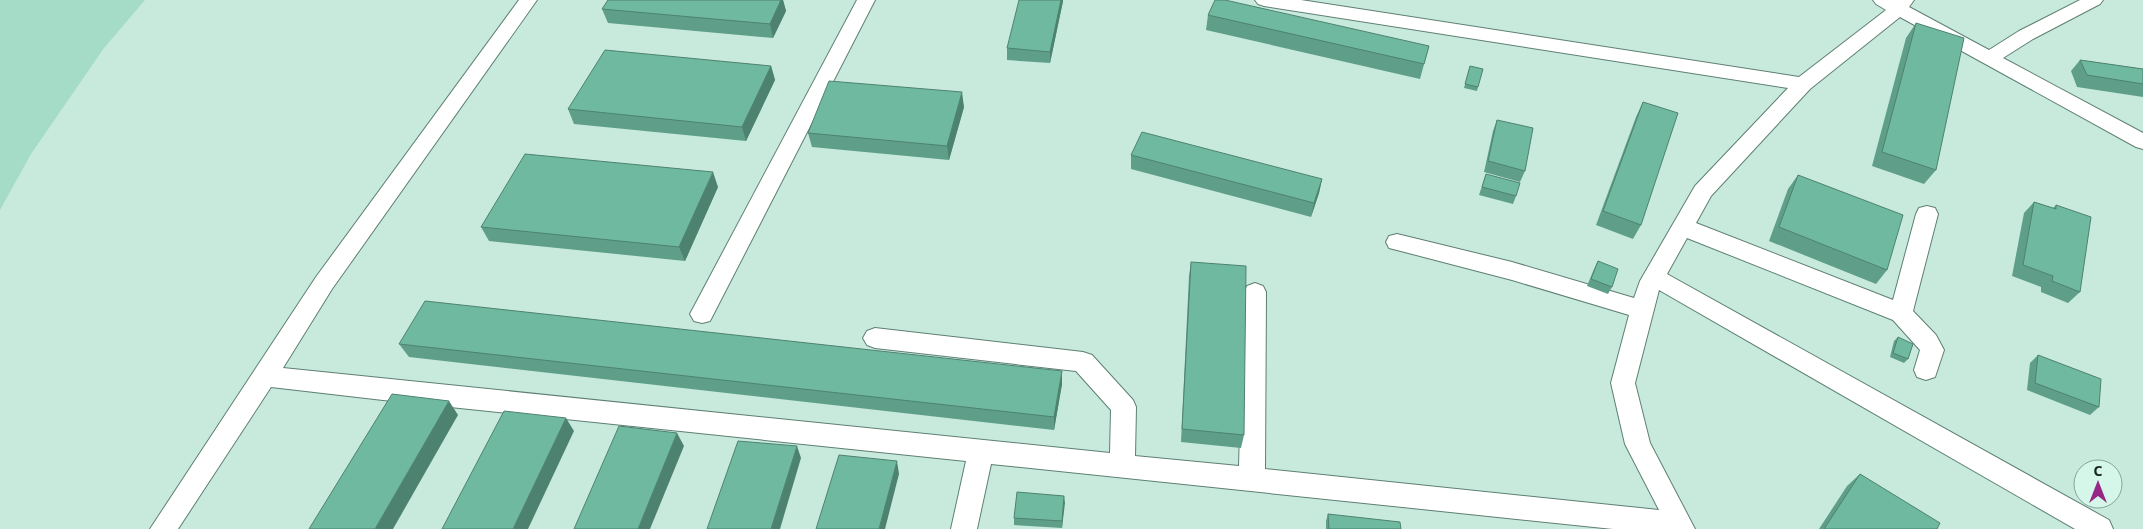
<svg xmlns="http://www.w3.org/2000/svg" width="2143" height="529" viewBox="0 0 2143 529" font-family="'Noto Sans',sans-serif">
<rect width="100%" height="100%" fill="#c7eadc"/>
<polygon fill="#a5dcc7" points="0,0 145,0 104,48 31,154 0,210"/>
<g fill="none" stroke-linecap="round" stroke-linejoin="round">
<defs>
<g id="minor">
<polygon points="519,0 537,0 332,289 283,368 1110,453 1111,410 1076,371 875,348 867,345 863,338 867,331 875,328 1083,352 1092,355 1133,400 1136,407 1135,456 1239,466 1244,292 1247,286 1255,283 1263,286 1266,292 1265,469 1659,510 1625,444 1611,383 1629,315 1512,280 1397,250 1389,248 1386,242 1389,236 1397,234 1512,262 1634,298 1640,281 1695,186 1788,88 1264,6 1258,4 1255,0 1301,0 1799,77 1886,10 1876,4 1873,0 1914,0 1909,7 1989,50 2019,31 2080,0 2103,0 2100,4 2033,39 2003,58 2143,133 2143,149 2136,147 1900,17 1810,89 1711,196 1696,223 1893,300 1916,214 1919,208 1927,206 1935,208 1938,214 1913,311 1936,335 1944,350 1935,377 1926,380 1917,377 1914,370 1920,350 1893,320 1687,238 1667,274 2109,520 2113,529 2075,529 1659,290 1635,383 1650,443 1695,529 1613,529 991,464 977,529 951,529 966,461 383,400 271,387 178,529 150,529 316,277"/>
<polygon points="857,0 875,0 710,321 702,323 694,321 690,314"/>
</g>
</defs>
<use href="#minor" stroke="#5e7f73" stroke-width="2"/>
<use href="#minor" fill="#fff" fill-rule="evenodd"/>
</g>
<g fill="#5f9f8a">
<polygon points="608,0 783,0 786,11 773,38 608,23 602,9"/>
<polygon points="1063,1 1050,63 1007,60 1007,48"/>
<polygon points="1208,15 1429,46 1420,79 1206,30"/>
<polygon points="1916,23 1936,170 1924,184 1872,166 1906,38"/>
<polygon points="2080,60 2143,69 2143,97 2077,87 2071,71"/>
<polygon points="771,66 775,80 746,141 574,124 568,109"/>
<polygon points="1470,66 1478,87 1477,91 1464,88"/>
<polygon points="1643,102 1641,225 1633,239 1596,225 1636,117"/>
<polygon points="964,107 949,160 812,147 808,133"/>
<polygon points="1497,120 1525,171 1520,182 1484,172 1493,131"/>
<polygon points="1131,155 1322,179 1319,193 1311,217 1131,169"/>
<polygon points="1486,174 1516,196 1513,204 1479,195"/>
<polygon points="1798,175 1887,270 1876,284 1769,241 1788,189"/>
<polygon points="718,187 685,261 489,241 481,227"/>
<polygon points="2034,202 2053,208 2056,205 2080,292 2068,303 2041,292 2041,287 2012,276 2024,213"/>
<polygon points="1598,261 1612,287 1608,294 1587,286 1594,269"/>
<polygon points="1191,262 1244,435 1241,448 1181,442 1189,276"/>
<polygon points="1898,337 1908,359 1904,363 1890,357 1894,341"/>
<polygon points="399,344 1062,371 1062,384 1054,430 409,357"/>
<polygon points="2038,355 2099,407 2090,415 2027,390 2030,363"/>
<polygon points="1860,474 1937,529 1819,529 1847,486"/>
<polygon points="1064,496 1062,528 1014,525 1014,518"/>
<polygon points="1328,514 1401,529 1326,529 1326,521"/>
</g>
<g fill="#4e8270">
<polygon points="781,0 783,0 786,11 773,38 770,24"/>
<polygon points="1061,0 1063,0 1063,1 1050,63 1050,52"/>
<polygon points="771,66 775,80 746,141 742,127"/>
<polygon points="962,92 964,107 949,160 947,146"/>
<polygon points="713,172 718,187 685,261 679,247"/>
<polygon points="1322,179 1319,193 1311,217 1314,203"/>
<polygon points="1062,371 1062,384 1054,430 1054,417"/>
<polygon points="449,401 458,415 393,529 375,529"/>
<polygon points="566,418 574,431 528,529 513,529"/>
<polygon points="677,433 684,446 650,529 638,529"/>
<polygon points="797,446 801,458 780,529 771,529"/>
<polygon points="897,461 899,474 885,529 879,529"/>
<polygon points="1064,496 1065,503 1062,528 1062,521"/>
</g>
<g fill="#6fb9a0" stroke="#4e8270">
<polygon points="608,0 781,0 770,24 602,9"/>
<polygon points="1019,0 1061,0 1050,52 1007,48"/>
<polygon points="1215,0 1225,0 1429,46 1424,64 1208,15"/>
<polygon points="1916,23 1964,38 1936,170 1882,152"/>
<polygon points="605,50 771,66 742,127 568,109"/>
<polygon points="2080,60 2143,69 2143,84 2087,75"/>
<polygon points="1470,66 1483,69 1478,87 1465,84"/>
<polygon points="829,81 962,92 947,146 808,133"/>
<polygon points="1643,102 1678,113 1641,225 1603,211"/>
<polygon points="1497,120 1533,128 1525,171 1488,161"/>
<polygon points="1142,132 1322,179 1314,203 1131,155"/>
<polygon points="525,154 713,172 679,247 481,227"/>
<polygon points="1486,174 1520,183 1516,196 1482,187"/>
<polygon points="1798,175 1903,215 1887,270 1779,227"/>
<polygon points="2034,202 2056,209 2056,205 2091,217 2080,292 2052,281 2053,276 2023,265"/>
<polygon points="1598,261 1618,269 1612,287 1591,279"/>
<polygon points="1191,262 1246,266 1244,435 1182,429"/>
<polygon points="425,301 1062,371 1054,417 399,344"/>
<polygon points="1898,337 1913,344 1908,359 1893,353"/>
<polygon points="2038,355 2101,379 2099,407 2035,383"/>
<polygon points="392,394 449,401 375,529 309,529"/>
<polygon points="504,411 566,418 513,529 442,529"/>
<polygon points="619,426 677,433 638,529 574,529"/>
<polygon points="738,441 797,446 771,529 707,529"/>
<polygon points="839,455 897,461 879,529 816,529"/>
<polygon points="1860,474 1940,523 1937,529 1824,529"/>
<polygon points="1017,492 1064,496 1062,521 1014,518"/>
<polygon points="1328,514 1400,522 1401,529 1329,529"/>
</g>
<g transform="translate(2098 484)"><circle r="24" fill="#d4f7e9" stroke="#89a399"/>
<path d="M0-4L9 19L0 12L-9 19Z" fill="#952787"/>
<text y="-8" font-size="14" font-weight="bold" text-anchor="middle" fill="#182521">С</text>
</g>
</svg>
